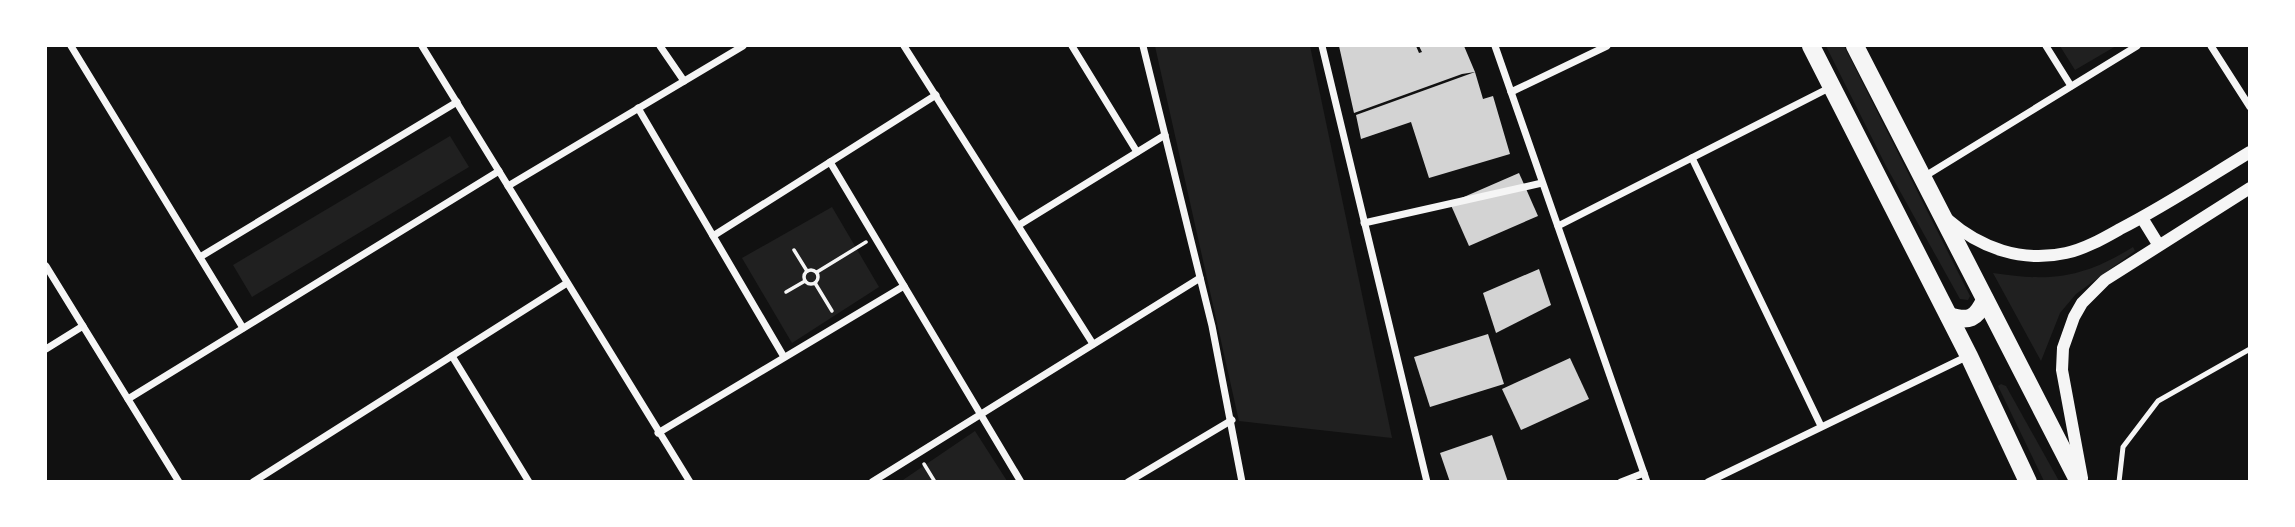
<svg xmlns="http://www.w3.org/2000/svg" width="2295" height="527" viewBox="0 0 2295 527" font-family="'Archivo Narrow',sans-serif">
<rect width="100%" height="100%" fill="#111"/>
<g fill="#202020">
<polygon points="1155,46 1310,46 1392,438 1239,421"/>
<polygon points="1826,46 1844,46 1970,296 1968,300 1960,299 1886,166"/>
<polygon points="2060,46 2116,46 2075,70"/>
<polygon points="450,136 469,167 252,297 233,265"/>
<polygon points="832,207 879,287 792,343 742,258"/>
<path d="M2133,247L2135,251L2076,294L2060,313L2041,361L1993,273C2051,282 2083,278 2133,247Z"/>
<polygon points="2001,384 2006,386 2059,481 2044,481 1998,386"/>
<polygon points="975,431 1007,481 900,482"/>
</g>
<g fill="#d3d3d3">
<polygon points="1339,46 1416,46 1419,53 1422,52 1419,46 1464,46 1475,72 1462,74 1354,113"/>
<polygon points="1475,72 1483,99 1493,96 1510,154 1429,178 1411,122 1361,139 1356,115"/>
<polygon points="1519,173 1538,216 1469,246 1450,203"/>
<polygon points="1539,269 1551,305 1496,333 1483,293"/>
<polygon points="1488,334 1504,384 1430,407 1414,357"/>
<polygon points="1570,358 1589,399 1521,430 1502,389"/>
<polygon points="1492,435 1508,482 1450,482 1440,453"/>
</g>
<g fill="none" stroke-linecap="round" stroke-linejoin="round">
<g stroke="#f5f5f5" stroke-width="3.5">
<polyline points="794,250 807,271"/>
<circle cx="811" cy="277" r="7"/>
<polyline points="817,272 866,242"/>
<polyline points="815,283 832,311"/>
<polyline points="786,292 805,281"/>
<polyline points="924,464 935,482"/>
</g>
<polyline stroke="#f5f5f5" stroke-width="5" points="2119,482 2123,447 2158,401 2250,349"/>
<g stroke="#f5f5f5" stroke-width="7">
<polyline points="71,46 243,328"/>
<polyline points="422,46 690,482"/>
<polyline points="660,46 684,81"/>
<polyline points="904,46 1093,344"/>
<polyline points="1072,46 1137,152"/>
<polyline points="1143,46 1212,326 1242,482"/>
<polyline points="1322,46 1427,482"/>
<polyline points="1495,46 1647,482"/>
<polyline points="2046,46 2071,86"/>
<polyline points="2211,46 2250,107"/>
<polyline points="1511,92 1607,46"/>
<polyline points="638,108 784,357"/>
<polyline points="1692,158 1821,426"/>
<polyline points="830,162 1021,482"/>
<polyline points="1922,178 2137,46"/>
<polyline points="508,186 743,46"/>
<polyline points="1364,223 1542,183"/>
<polyline points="1019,225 1165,135"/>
<polyline points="1558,226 1831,87"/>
<polyline points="713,236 936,95"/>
<polyline points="200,257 457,102"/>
<polyline points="46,266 179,482"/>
<polyline points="46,349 83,326"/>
<polyline points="452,356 529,482"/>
<polyline points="128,399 499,171"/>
<polyline points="658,433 904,286"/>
<polyline points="253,482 567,283"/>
<polyline points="872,482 1200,278"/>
<polyline points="1128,482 1232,420"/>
<polyline points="1621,482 1644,473"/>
<polyline points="1708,482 1968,356"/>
</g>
<g stroke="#f5f5f5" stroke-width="12">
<polyline points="2142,218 2158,244"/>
<path d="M1947,219C1980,248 2022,263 2066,253C2085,249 2104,238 2120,229C2165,206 2207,178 2250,152"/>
<polyline points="2082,478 2062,370 2063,348 2074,317 2082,303 2105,280 2250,188"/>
</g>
<g stroke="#f5f5f5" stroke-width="18">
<polyline points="1811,46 1969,356 2028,482"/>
<polyline points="1855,46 2079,482"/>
<path d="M1949,316C1969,322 1976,319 1985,300"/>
</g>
</g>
<rect width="2295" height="527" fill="none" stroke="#ffffff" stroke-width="94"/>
</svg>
